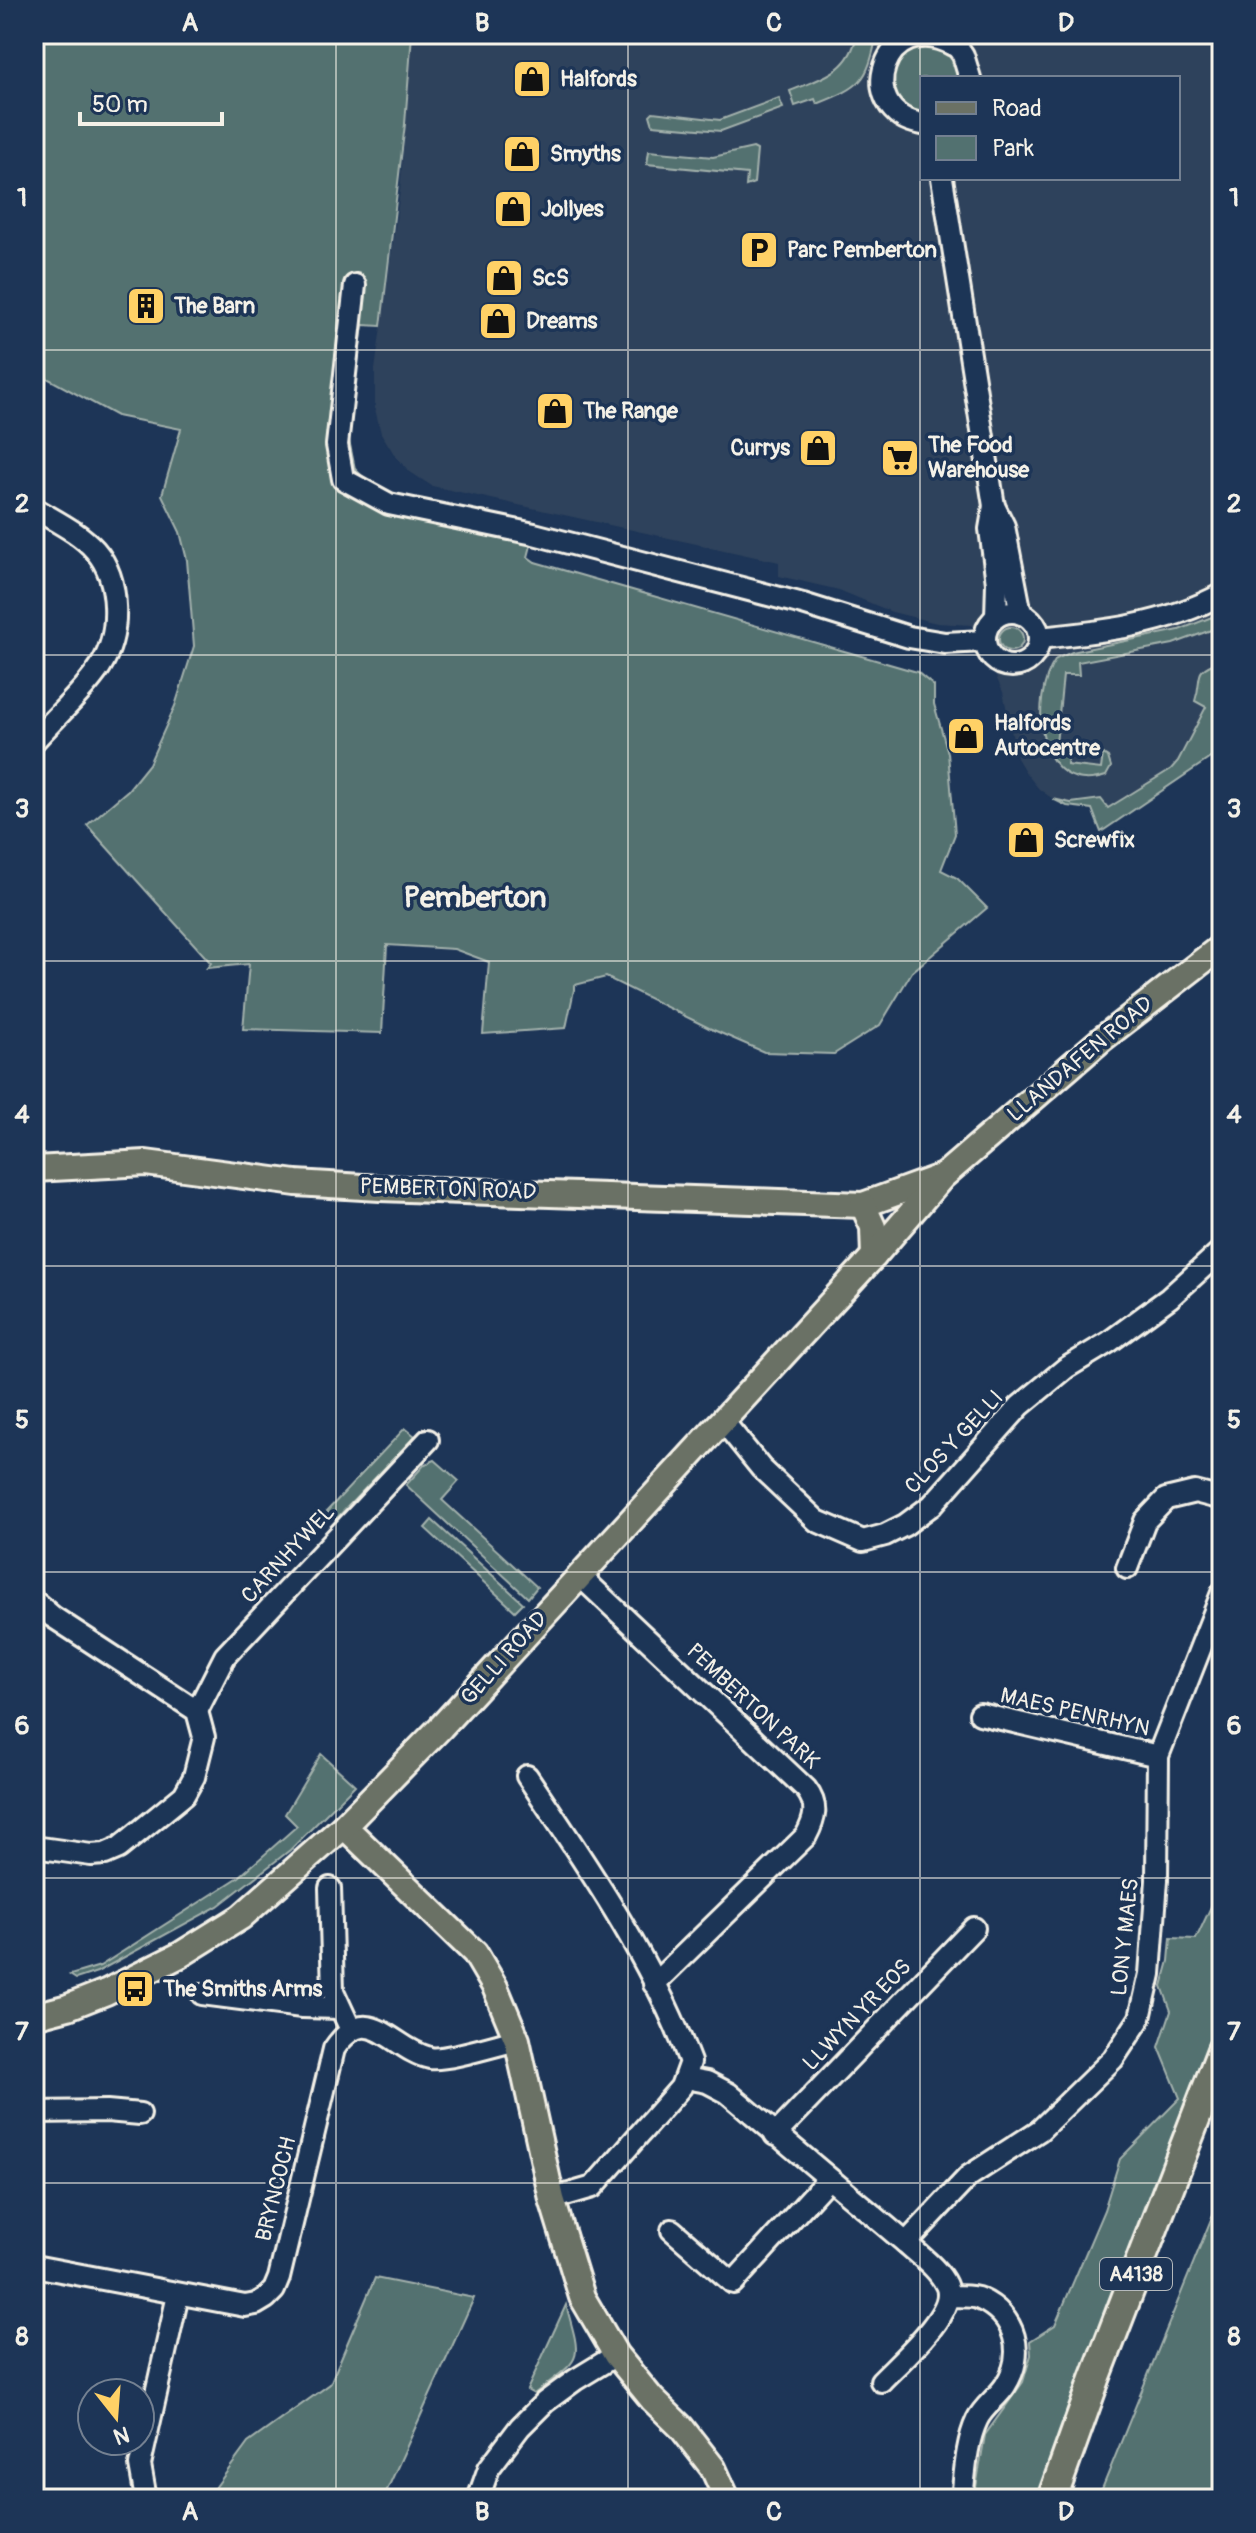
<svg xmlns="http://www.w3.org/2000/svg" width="1256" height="2533" viewBox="0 0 1256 2533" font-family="Pangolin,sans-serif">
<rect width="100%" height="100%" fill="#1d3557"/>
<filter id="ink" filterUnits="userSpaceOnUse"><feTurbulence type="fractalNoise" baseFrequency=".0125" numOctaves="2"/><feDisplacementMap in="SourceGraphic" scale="16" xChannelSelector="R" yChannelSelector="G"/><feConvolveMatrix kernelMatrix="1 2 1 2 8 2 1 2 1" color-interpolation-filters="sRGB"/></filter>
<g filter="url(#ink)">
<path fill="#2f425b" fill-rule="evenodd" d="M412,34H1222V714L1183,775L1101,832L1092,809L1067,806L1053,799L1039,789L1026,773L1017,758L1003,692L972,625L937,623L892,612L839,590L779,576V562L432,486L410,472L396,457L381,433L375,409V370L400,191ZM922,78H1178V178H922Z"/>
<g fill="#527170" stroke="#a3b1ac" stroke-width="2">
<polygon points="34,34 412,34 405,124 381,326 363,325 348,435 355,469 379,492 534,534 528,557 535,562 917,672 934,686 934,704 948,753 955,834 941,870 957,878 987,908 912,972 880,1025 834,1054 764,1052 709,1028 606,977 575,985 566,1028 483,1034 489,962 454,949 387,945 382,1033 243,1029 249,964 207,968 211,963 87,825 128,790 149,764 175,706 194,646 187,560 180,532 162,495 181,429 117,416 34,371"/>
<path d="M857,34H877C867,83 862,86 817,104L815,99L795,106L790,91C822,78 850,72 857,34Z"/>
<path d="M940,46L957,59L963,78H922V115C900,111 883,86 894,64C897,59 904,53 908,49Z"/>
<polygon points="779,98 783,108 721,131 653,125 650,115 653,112 720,120"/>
<polygon points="753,148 757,150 754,183 746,186 747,174 647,164 649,151 713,157"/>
<path d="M1222,613V626L1173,644L1078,662L1079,675H1063L1056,744L1069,746L1067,765L1101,769L1103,754L1108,757L1111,767L1106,776C1037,798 1028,699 1056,659L1072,652L1179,630Z"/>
<circle cx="1011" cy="639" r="12"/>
<path d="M1222,660V750L1101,832L1092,809L1067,806L1053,799L1071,803L1101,799L1108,808L1171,769L1178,761L1206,707L1195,701C1204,674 1190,672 1222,660Z"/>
<polygon points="405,1428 415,1436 336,1519 327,1511"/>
<polygon points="435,1460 459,1481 442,1500 537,1587 528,1598 406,1485 425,1464"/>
<polygon points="432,1520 523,1603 515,1611 425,1528"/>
<polygon points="321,1754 355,1785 290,1850 218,1906 97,1972 76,1979 70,1975 100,1966 239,1877 297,1826 285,1814"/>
<polygon points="1222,1883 1222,2009 1038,2499 974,2499 985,2435 1023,2382 1031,2355 1030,2341 1055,2325 1104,2210 1120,2159 1180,2098 1159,2047 1171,2011 1162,1986 1169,1961 1171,1938 1196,1939"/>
<polygon points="1222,2192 1222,2499 1098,2499"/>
<polygon points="375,2278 474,2298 383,2499 207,2499 248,2443 330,2384"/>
<path d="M566,2305C583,2365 582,2356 534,2394L527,2390Z"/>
</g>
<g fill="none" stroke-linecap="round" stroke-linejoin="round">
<defs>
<g id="minor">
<polyline points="948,34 963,55 970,78"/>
<path d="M922,124C851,112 884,7 953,45"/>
<polyline points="942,178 994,506 1004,526 1021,614"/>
<polyline points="355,285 337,445 343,479 389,504 534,534 803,604 909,637 945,643 984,641"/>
<polyline points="994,506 990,529 997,583 996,617"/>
<path d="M34,508C55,521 79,532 95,550C121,580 121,635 100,667C82,694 55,717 34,741"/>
<circle cx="1012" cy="639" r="27"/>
<path d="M1039,638C1101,632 1166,625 1222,594"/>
<polyline points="723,1421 761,1468 817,1521 863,1541 885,1535 905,1525 932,1505 1020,1406 1066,1368 1109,1342 1169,1298 1222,1250"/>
<polyline points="1127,1568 1145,1521 1166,1499 1195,1492 1222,1499"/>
<path d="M579,1575L806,1789C819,1806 815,1819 806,1836L654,1984"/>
<polyline points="34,1601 53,1617 197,1711 204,1737 194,1777 184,1795 119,1848 105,1854 91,1855 34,1847"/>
<polyline points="197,1711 225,1656 428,1440"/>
<polyline points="980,1714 1158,1756"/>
<path d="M527,1776C588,1867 651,1958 690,2062L681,2087L593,2187L552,2199"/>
<polyline points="330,1888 333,1991 351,2030"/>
<polyline points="202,1994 302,2007 340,2008"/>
<path d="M686,2078L707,2082L728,2093L906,2243C920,2256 938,2268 946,2285C959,2311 899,2362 881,2381"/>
<polyline points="34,2112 107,2111 140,2114"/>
<polyline points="775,2135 974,1928"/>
<polyline points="672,2230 733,2283 828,2179"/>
<polyline points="906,2243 969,2176 1040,2130 1113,2059 1140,2018 1150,1974 1157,1880 1158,1756 1222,1593"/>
<path d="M34,2266L245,2306L256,2304L266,2298L274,2290L279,2278L334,2049C369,1998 392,2050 430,2058C445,2061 499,2044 517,2040"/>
<path d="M949,2296C959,2297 972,2295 980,2299C1016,2315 1026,2354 1005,2386C997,2398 983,2407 977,2420C966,2443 965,2474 962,2499"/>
<polyline points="146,2499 140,2465 178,2295"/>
<polyline points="478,2499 489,2468 520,2427 545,2402 575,2380 616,2355"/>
</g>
<g id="major">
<polyline points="34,1169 146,1163 296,1183 380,1188 863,1205 940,1177"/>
<polyline points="863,1205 873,1227 874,1256"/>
<polyline points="344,1826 475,1953 495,1987 517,2040 552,2199 582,2297 616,2355 652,2399 681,2427 713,2468 727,2499"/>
<polyline points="34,2016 68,2007 106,1992 180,1955 241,1917 344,1826 441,1727 874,1256 942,1177 1102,1039 1222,946"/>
</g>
<polyline id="highway" points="1052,2499 1095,2379 1222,2050"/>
</defs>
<use href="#minor" stroke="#f4f1e8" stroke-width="26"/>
<use href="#major" stroke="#f4f1e8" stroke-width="30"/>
<use href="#highway" stroke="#f4f1e8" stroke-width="34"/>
<use href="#minor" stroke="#1d3557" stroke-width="20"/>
<use href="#major" stroke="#6b7165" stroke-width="24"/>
<use href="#highway" stroke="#6b7165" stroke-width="28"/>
</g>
</g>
<path fill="none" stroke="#f4f1e8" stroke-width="2" stroke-opacity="0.55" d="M336,34V2499M628,34V2499M920,34V2499M34,350H1222M34,655H1222M34,961H1222M34,1266H1222M34,1572H1222M34,1878H1222M34,2183H1222"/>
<defs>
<symbol id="shop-square" viewBox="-11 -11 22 22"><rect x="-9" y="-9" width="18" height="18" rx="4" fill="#ffd166" stroke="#1d3557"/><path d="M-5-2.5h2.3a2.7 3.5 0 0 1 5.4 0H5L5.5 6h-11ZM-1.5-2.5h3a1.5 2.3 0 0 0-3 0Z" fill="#111"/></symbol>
<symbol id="parking-square" viewBox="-11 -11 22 22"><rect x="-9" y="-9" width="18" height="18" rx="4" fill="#ffd166" stroke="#1d3557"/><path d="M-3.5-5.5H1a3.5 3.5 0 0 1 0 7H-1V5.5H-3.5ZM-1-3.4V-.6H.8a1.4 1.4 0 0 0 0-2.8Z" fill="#111"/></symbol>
<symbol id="building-square" viewBox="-11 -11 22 22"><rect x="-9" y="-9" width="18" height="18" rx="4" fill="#ffd166" stroke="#1d3557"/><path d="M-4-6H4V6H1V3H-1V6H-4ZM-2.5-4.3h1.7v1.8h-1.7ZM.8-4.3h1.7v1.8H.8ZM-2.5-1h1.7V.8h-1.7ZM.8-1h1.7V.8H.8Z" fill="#111"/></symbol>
<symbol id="supermarket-square" viewBox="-11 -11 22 22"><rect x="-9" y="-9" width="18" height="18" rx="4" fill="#ffd166" stroke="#1d3557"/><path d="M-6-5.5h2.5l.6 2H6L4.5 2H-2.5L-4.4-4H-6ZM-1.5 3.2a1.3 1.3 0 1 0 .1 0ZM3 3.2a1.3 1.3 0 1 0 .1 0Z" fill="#111"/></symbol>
<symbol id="bus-square" viewBox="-11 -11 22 22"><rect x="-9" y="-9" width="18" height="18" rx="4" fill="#ffd166" stroke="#1d3557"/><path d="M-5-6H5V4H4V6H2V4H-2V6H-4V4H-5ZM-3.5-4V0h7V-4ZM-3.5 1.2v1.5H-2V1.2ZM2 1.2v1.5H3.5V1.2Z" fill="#111"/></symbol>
</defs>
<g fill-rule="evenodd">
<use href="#shop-square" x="510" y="57" width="44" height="44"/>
<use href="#shop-square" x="500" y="132" width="44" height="44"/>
<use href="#shop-square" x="491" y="187" width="44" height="44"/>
<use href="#parking-square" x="737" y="228" width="44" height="44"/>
<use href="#shop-square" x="482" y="256" width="44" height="44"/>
<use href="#building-square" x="124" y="284" width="44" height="44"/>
<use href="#shop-square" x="476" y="299" width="44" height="44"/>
<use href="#shop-square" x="533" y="389" width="44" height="44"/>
<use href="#shop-square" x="796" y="426" width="44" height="44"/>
<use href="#supermarket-square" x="878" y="436" width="44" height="44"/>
<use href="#shop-square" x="944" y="714" width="44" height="44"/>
<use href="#shop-square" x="1004" y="818" width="44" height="44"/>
<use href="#bus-square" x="113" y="1967" width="44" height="44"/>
</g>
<g text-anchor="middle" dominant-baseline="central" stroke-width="7" stroke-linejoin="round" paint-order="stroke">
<rect fill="#1d3557" stroke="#b4b9bc" stroke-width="2" x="1100" y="2258" width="72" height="32" rx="6"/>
<g font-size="20" font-weight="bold" fill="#f4f1e8">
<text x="1136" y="2274">A4138</text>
</g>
<g font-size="22" font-weight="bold" fill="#f4f1e8" stroke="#1d3557" text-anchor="start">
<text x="560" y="79">Halfords</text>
<text x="550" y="154">Smyths</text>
<text x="541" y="209">Jollyes</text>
<text x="787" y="250">Parc Pemberton</text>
<text x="532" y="278">ScS</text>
<text x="174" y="306">The Barn</text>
<text x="526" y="321">Dreams</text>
<text x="583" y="411">The Range</text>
<text x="928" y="445">The Food<tspan x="928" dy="25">Warehouse</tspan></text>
<text x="790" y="448" text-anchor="end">Currys</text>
<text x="994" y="723">Halfords<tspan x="994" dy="25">Autocentre</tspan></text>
<text x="1054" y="840">Screwfix</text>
<text x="163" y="1989">The Smiths Arms</text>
</g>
<g font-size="22" fill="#f4f1e8" stroke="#1d3557">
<text transform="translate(1080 1059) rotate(-40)">LLANDAFEN ROAD</text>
<text transform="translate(448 1189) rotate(2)">PEMBERTON ROAD</text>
<text transform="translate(954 1442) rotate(-47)">CLOS Y GELLI</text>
<text transform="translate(288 1554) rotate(-47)">CARNHYWEL</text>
<text transform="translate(504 1658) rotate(-48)">GELLI ROAD</text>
<text transform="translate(753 1706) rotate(43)">PEMBERTON PARK</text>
<text transform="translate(1075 1712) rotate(13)">MAES PENRHYN</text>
<text transform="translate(1125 1937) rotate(-84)">LON Y MAES</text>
<text transform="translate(857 2015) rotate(-46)">LLWYN YR EOS</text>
<text transform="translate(276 2189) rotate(-76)">BRYNCOCH</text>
</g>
<g font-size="30" font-weight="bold" fill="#f4f1e8" stroke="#1d3557">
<text x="475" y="897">Pemberton</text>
</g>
</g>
<rect width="1256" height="2533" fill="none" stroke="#1d3557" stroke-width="88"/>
<rect x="920" y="76" width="260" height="104" fill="#1d3557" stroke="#738091" stroke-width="2"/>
<rect x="936" y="102" width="40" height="12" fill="#6b7165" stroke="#738091" stroke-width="2"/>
<text x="992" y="116" font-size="24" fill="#f4f1e8">Road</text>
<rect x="936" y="136" width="40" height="24" fill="#527170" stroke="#738091" stroke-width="2"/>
<text x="992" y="156" font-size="24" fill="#f4f1e8">Park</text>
<g transform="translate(116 2417) rotate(163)"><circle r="38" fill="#1d3557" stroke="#738091" stroke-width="2"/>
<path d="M0-6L14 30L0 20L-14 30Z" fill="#ffd166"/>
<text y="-12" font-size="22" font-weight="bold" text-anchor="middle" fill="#f4f1e8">N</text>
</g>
<path d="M80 112v12h142v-12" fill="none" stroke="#f4f1e8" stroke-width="4"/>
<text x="92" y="112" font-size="24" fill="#f4f1e8" stroke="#1d3557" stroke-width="6" paint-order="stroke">50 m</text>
<rect x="44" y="44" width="1168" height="2445" fill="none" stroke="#f4f1e8" stroke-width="3"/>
<g font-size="26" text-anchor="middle" font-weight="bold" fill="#f4f1e8">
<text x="190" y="31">A</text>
<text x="482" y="31">B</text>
<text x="774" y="31">C</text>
<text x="1066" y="31">D</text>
<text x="22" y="206">1</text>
<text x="1234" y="206">1</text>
<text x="22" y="512">2</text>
<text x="1234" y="512">2</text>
<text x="22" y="817">3</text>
<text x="1234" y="817">3</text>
<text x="22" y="1123">4</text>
<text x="1234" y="1123">4</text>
<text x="22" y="1428">5</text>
<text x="1234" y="1428">5</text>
<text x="22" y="1734">6</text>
<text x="1234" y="1734">6</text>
<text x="22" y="2040">7</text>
<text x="1234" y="2040">7</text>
<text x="22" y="2345">8</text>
<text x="1234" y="2345">8</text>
<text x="190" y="2520">A</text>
<text x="482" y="2520">B</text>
<text x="774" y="2520">C</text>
<text x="1066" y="2520">D</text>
</g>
</svg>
